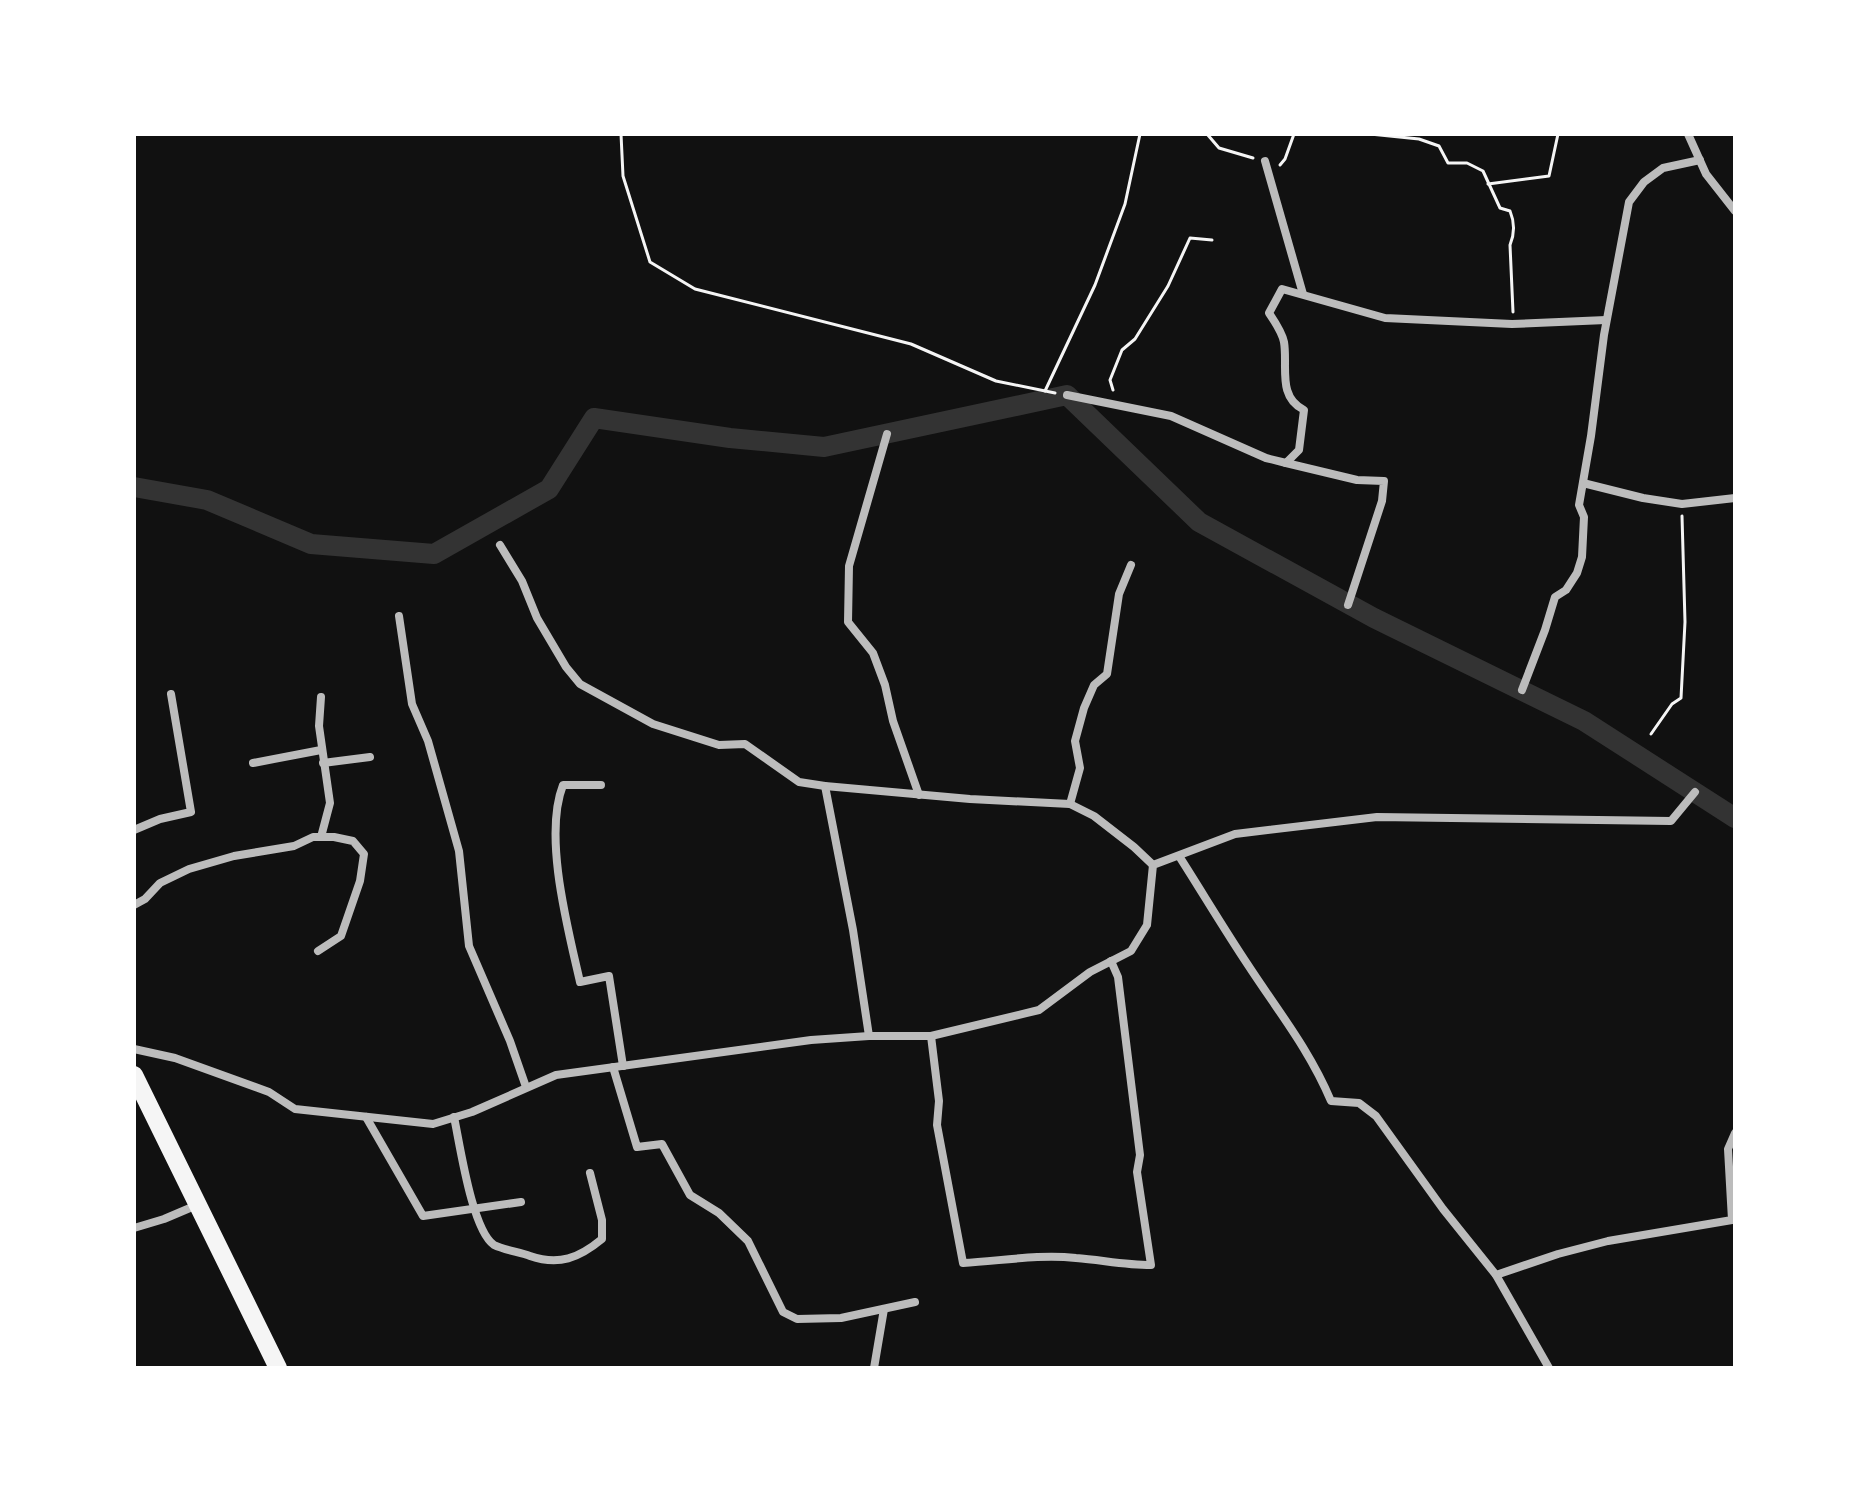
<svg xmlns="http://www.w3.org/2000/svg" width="1869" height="1502" viewBox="0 0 1869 1502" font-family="'Sofia Sans Condensed',sans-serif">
<rect width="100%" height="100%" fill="#111"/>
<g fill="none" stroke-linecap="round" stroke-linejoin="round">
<polyline stroke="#333" stroke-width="20" points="134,487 207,500 311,544 434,554 549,489 594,418 730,438 824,447 1067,395 1199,522 1374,618 1584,721 1735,818"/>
<g stroke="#f5f5f5" stroke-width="3">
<polyline points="621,134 623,176 650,262 695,289 911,344 996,381 1055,393"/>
<polyline points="1207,134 1219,148 1253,158"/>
<path d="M1370,134L1419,139L1439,146L1448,163H1467L1483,171L1500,208L1510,211C1515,223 1515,233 1510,245L1513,312"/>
<polyline points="1280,165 1285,159 1294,134"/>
<polyline points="1488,184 1549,176 1558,134"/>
<polyline points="1113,390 1110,380 1122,350 1135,339 1168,286 1190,238 1212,240"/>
<polyline points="1045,391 1095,285 1125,204 1140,134"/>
<polyline points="1651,734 1672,704 1681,698 1685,622 1682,516"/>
</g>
<g stroke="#bcbcbc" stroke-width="8">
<polyline points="1688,134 1706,174 1735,211"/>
<polyline points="1265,161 1303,294"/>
<path d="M1067,395L1171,416L1266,458L1286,463L1299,450L1304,410C1277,397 1288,366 1284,342C1282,332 1275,322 1269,313L1282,289L1385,318L1512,324L1606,320"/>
<polyline points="887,434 849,566 848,622 873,653 885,685 893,721 919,795"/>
<polyline points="1286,463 1357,480 1384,481 1382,501 1348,605"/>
<polyline points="1583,483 1643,498 1682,504 1735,498"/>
<polyline points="500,545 522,581 537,618 566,667 580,684 653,724 719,745 745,744 799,782 825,786 970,799 1070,804 1094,816 1134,847 1153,865"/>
<polyline points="399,616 412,704 428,741 459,851 469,946 510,1041 526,1087"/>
<polyline points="1522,690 1545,630 1555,597 1566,590 1577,573 1582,557 1584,517 1579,505 1591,436 1604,335 1629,202 1644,182 1663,168 1700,160"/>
<polyline points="321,697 319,726 330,803 321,837"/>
<polyline points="253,763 321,750"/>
<polyline points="323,763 370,757"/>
<path d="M601,785H563C543,836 568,929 580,982L609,976L623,1066"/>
<polyline points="825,786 853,930 869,1036"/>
<polyline points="1070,804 1080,768 1075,741 1084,708 1094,685 1107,674 1119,594 1131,565"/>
<polyline points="134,830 160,819 191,812 171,694"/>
<path d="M1179,856C1202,892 1224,929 1248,965C1278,1011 1309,1049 1331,1101L1359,1103L1376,1116L1443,1209L1496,1275L1549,1368"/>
<polyline points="134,905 145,899 160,883 189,869 234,856 294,846 313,837 334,837 353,841 364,854 360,881 341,936 318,951"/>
<path d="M931,1036L939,1101L937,1125L963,1263C1001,1261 1038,1254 1076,1258C1102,1260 1125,1265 1151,1265L1137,1172L1140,1155L1118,977L1111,961"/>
<polyline points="134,1049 175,1058 269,1092 295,1109 433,1124 472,1112 556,1075 811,1040 869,1036 931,1036 1039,1010 1090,972 1131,951 1147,925 1153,865 1235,834 1377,817 1671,821 1695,792"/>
<polyline points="613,1067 637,1147 662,1144 690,1195 719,1213 748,1241 783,1312 797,1319 841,1318 915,1302"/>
<polyline points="366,1117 423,1216 521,1202"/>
<path d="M454,1117C460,1145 472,1230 494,1245C504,1250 519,1252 530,1256C559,1266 579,1258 602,1239V1220L590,1173"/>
<polyline points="134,1228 164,1219 197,1205"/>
<polyline points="1496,1275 1558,1254 1608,1241 1732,1220 1728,1149 1735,1133"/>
<polyline points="874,1368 884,1309"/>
</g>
<polyline stroke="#f5f5f5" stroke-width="18" points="134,1075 278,1368"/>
</g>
<rect width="1869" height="1502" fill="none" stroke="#ffffff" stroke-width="272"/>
</svg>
